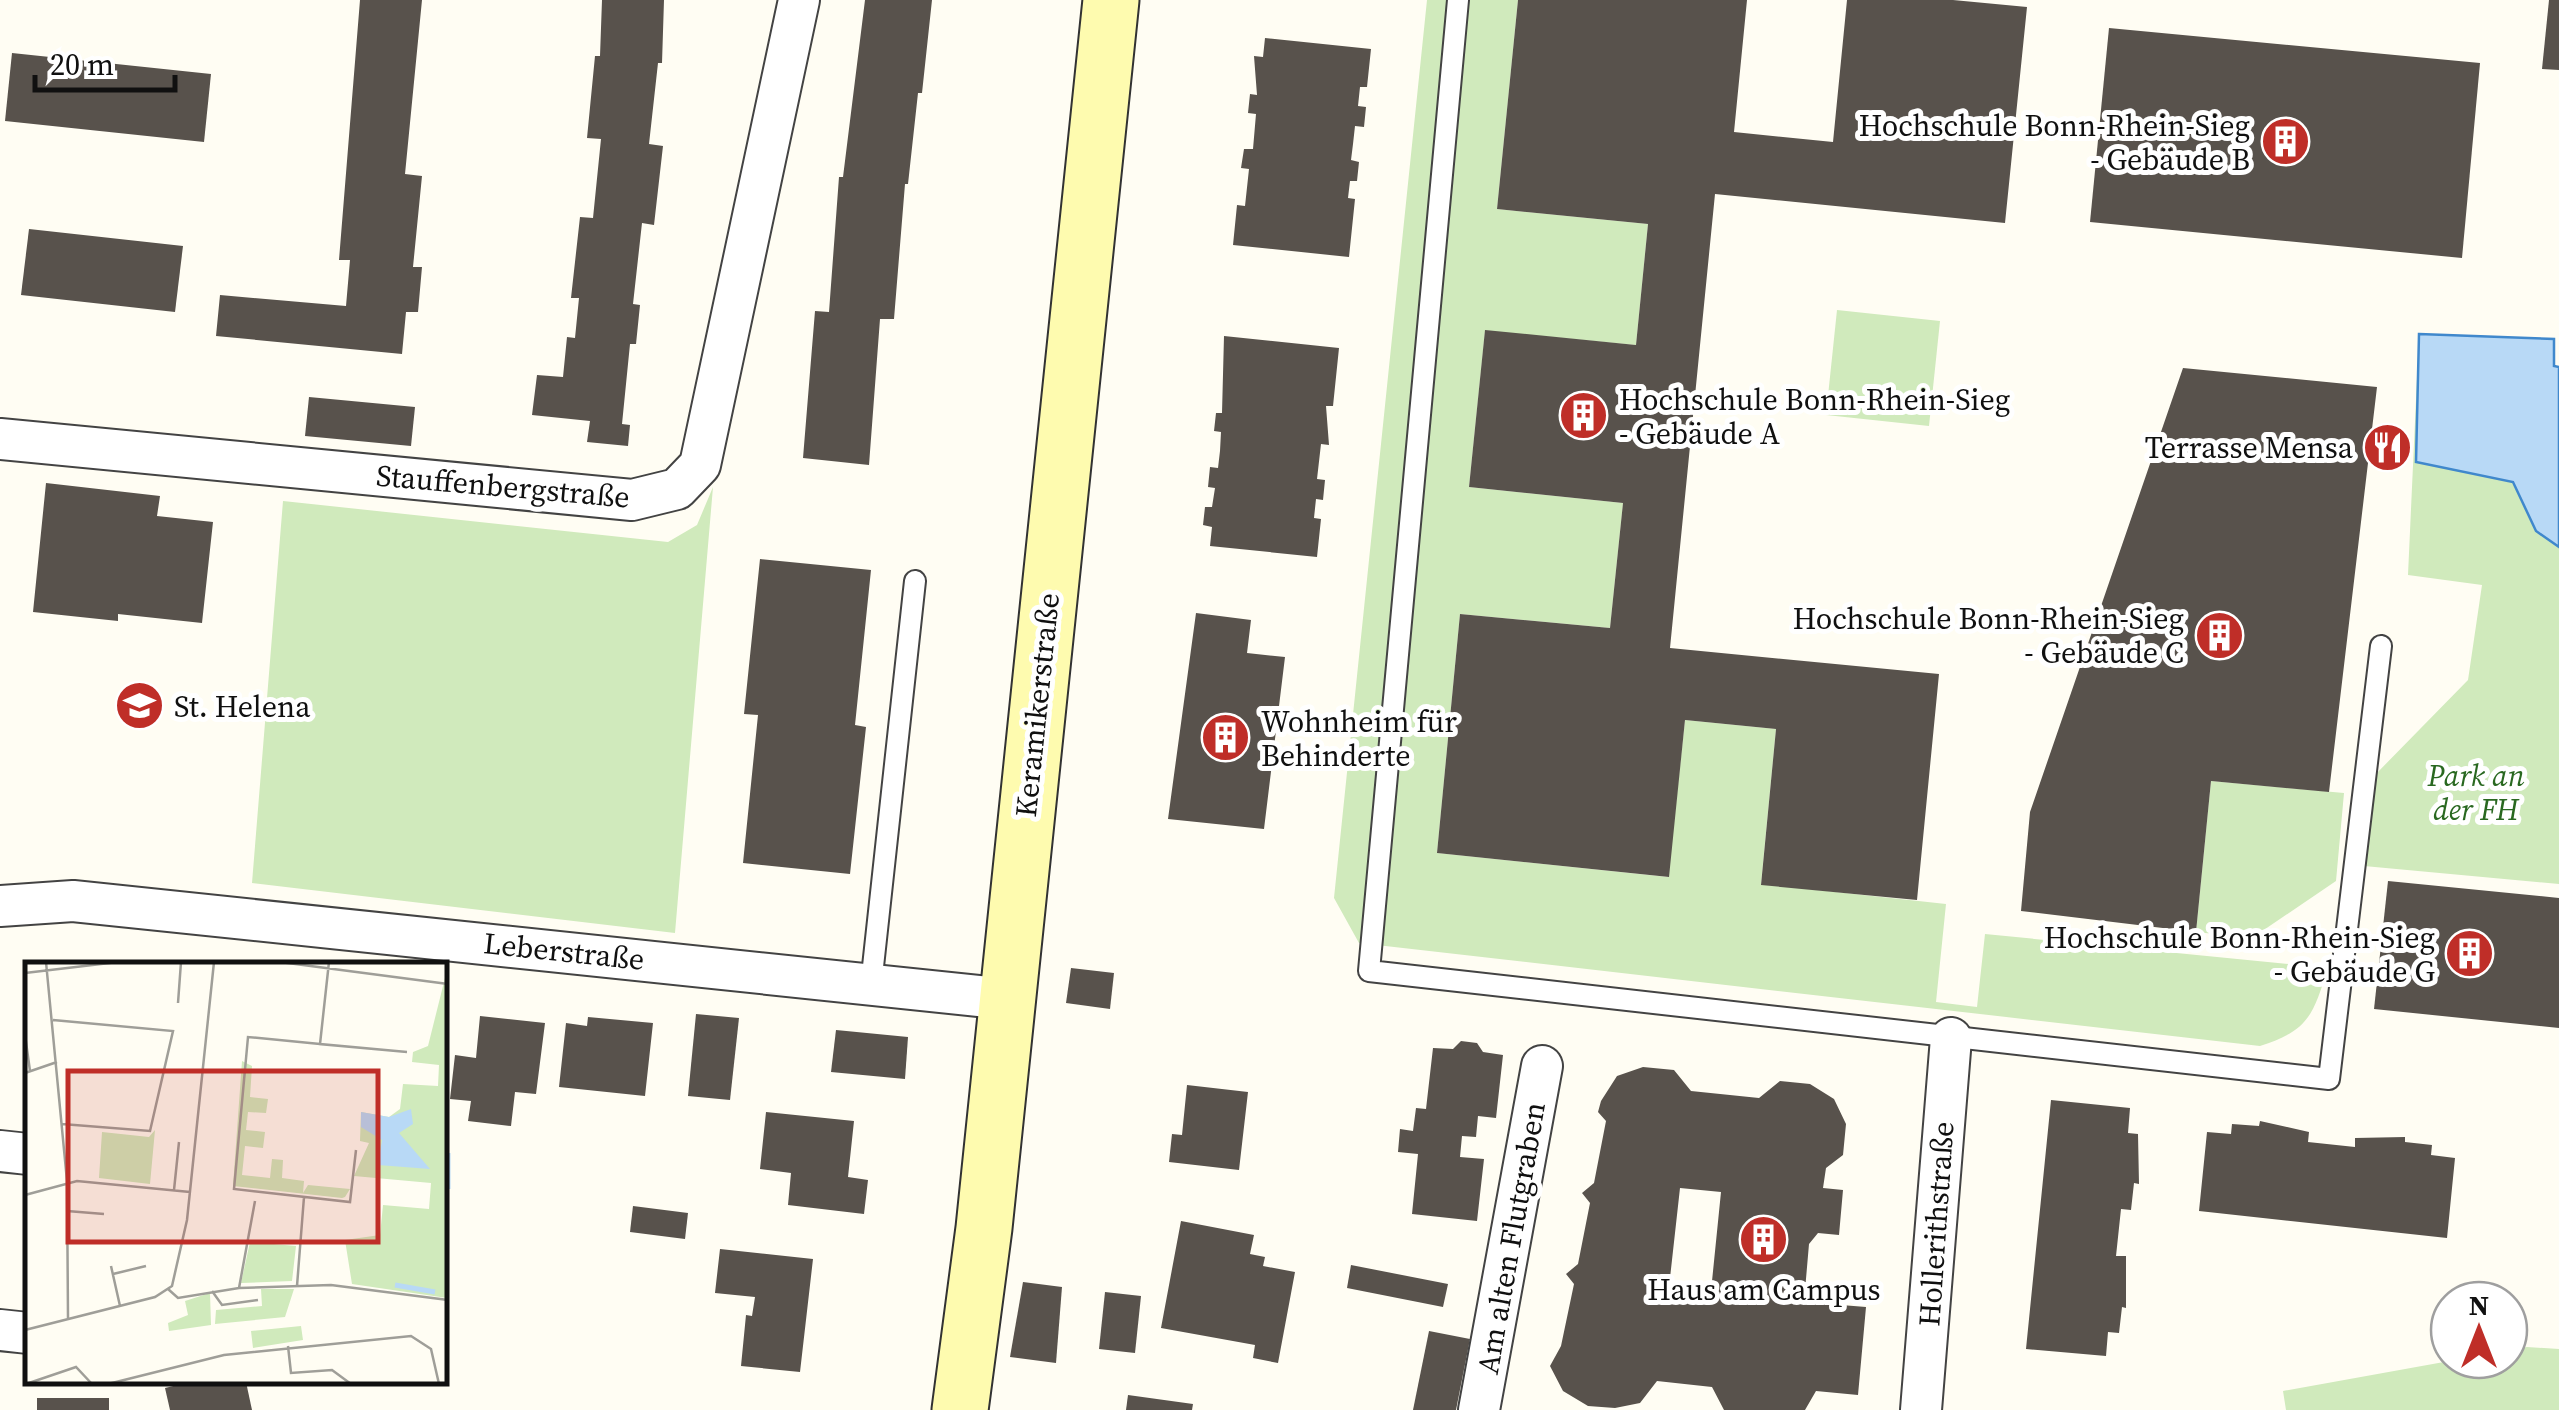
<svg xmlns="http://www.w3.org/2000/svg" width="2559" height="1410" viewBox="0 0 2559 1410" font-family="'Source Serif 4',serif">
<rect width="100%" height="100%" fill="#fffdf3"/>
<g fill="#d0eabc">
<path d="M1427,0H1518L1497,209L1648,224L1636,345L1485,331L1469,487L1623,503L1610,628L1460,614L1437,853L1668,877L1685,720L1776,729L1761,884L1946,904L1936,1002L1977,1007L1985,934L2328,968C2313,1014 2310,1030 2260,1046L1359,943L1334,898Z"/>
<polygon points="1837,310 1940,321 1929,426 1826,415"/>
<polygon points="2419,334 2554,339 2554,366 2559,367 2559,884 2364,866 2372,778 2468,680 2482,585 2408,575"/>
<polygon points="713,487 675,933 252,883 283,501 668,542 697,525"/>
<polygon points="2211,781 2344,793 2336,881 2252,938 2196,932"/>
<polygon points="2527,1347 2559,1349 2559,1410 2286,1410 2283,1391 2455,1360 2509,1360 2509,1350"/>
</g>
<polygon fill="#b8d9f6" stroke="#4088cc" stroke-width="2.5" points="2419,334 2554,339 2554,366 2559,367 2559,547 2536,531 2513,482 2416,462"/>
<g fill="#58524c" fill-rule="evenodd">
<polygon points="360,0 422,0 405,174 422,176 413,267 422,267 418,312 406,312 402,354 216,336 220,295 346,306 350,260 339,260"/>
<polygon points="602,0 664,0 662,63 658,63 649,144 663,146 654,225 642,223 633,304 640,305 636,344 630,344 622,424 630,425 628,446 587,442 590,421 532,415 537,375 563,377 567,337 575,338 579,298 571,298 580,217 593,218 601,139 587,138 595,56 600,56"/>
<polygon points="865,0 932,0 922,93 918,93 908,184 905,184 894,319 880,319 869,465 803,458 815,311 829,312 839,177 843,177"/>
<polygon points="1518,0 1747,0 1734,132 1833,142 1847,0 1953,0 2027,7 2005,223 1715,194 1670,648 1939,674 1917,900 1761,885 1776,729 1685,720 1669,877 1437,853 1460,614 1610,628 1623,503 1469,487 1485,330 1636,345 1648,224 1497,209"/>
<polygon points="2549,0 2559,0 2559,70 2542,69"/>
<polygon points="2109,28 2480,63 2462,258 2090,222"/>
<polygon points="1265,38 1371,49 1367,87 1360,87 1358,106 1366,107 1364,127 1355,126 1353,144 1351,160 1359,162 1357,181 1350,181 1348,198 1355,199 1349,257 1233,245 1237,205 1245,206 1249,169 1241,168 1244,149 1253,149 1256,114 1248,113 1250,94 1257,95 1254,56 1263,57"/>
<polygon points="12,53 211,74 204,142 5,121"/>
<polygon points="29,229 183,246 175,312 21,295"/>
<polygon points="1224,336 1339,348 1333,406 1326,406 1329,445 1321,444 1317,479 1325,480 1323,500 1316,499 1314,518 1321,519 1317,557 1210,546 1212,527 1203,525 1205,507 1212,507 1215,488 1208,487 1210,467 1218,468 1220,451 1221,432 1214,431 1216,413 1222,413"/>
<polygon points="2183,368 2377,387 2329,792 2211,781 2196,932 2021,911 2030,812"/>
<polygon points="309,397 415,407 411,446 305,436"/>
<polygon points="46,483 160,496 157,516 213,522 202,623 118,614 118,621 33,612"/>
<polygon points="760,559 871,570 855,725 866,727 850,874 743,863 758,715 744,714"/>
<polygon points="1196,613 1251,620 1247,653 1285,657 1264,829 1168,819"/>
<polygon points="2388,881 2559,898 2559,1028 2374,1009"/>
<polygon points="68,960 93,962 93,965 68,965"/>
<polygon points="1071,968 1114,973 1110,1009 1066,1003"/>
<polygon points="696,1014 739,1018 730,1100 688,1096"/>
<polygon points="480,1016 545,1023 536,1094 515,1092 511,1126 468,1121 471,1101 450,1099 455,1055 476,1058"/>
<polygon points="588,1017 653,1023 645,1096 559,1087 566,1023 587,1026"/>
<polygon points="836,1030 908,1037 905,1079 831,1072"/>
<polygon points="1461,1041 1477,1043 1483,1052 1503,1055 1496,1118 1478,1116 1476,1137 1462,1136 1460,1157 1484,1159 1477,1221 1412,1214 1418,1154 1398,1152 1400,1129 1413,1131 1416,1108 1426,1109 1433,1048 1453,1049"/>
<path d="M1643,1067L1674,1070L1691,1091L1759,1098L1780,1081L1810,1084L1834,1099L1846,1124L1843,1155L1826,1168L1823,1188L1843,1190L1839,1235L1818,1233L1809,1244L1804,1302L1866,1307L1858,1395L1816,1391L1805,1410H1724L1712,1387L1657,1381L1640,1403L1615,1408L1588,1406L1563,1391L1550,1366L1561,1346L1574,1284L1566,1274L1578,1264L1590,1203L1582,1193L1594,1183L1606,1121L1598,1112L1601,1101L1617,1076ZM1680,1188L1721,1192L1710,1301L1668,1296Z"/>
<polygon points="1187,1085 1248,1092 1239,1170 1169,1162 1172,1134 1182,1135"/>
<polygon points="2051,1100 2130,1108 2128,1133 2138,1134 2139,1184 2134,1183 2131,1210 2121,1209 2116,1256 2126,1256 2126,1308 2122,1307 2119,1333 2108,1332 2106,1356 2026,1349"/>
<polygon points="766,1112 854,1121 848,1177 868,1180 864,1214 788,1205 791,1173 760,1169"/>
<polygon points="2260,1121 2309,1132 2308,1142 2355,1147 2355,1138 2405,1137 2405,1142 2432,1145 2431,1155 2455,1158 2447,1238 2199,1211 2207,1132 2231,1134 2232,1124 2259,1126"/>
<polygon points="633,1206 688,1213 685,1239 630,1232"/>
<polygon points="1181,1221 1254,1235 1250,1254 1265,1257 1263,1266 1295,1272 1278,1363 1253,1358 1255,1345 1161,1328"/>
<polygon points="720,1249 813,1259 800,1372 741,1366 746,1315 752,1316 755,1297 715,1293"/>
<polygon points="1351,1265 1448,1284 1443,1307 1347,1288"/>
<polygon points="1023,1282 1062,1287 1056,1363 1010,1357"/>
<polygon points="1105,1292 1141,1296 1135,1353 1099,1349"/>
<polygon points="1429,1331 1470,1339 1456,1410 1413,1410"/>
<polygon points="190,1382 246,1382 252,1410 170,1410 165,1388"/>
<polygon points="1128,1395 1193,1404 1192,1410 1126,1410"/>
<rect x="37" y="1398" width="72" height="12"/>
</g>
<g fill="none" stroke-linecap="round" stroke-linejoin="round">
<defs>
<g id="lane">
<polyline points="1458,0 1369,971 2329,1079 2381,646"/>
<polyline points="871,985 915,581"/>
</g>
<g id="street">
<polyline points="0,439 632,500 677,489 700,465 799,0"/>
<polyline points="0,906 73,901 1007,999"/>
<polyline points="0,1151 28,1154"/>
<polyline points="0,1330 28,1333"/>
<polyline points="1479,1410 1542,1066"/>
<polyline points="1921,1410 1951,1038"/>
</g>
<polyline id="secondary" points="960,1410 984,1228 1111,0"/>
</defs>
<use href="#lane" stroke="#434343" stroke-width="24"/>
<use href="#street" stroke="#434343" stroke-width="44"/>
<use href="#secondary" stroke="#323232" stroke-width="59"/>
<use href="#lane" stroke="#fff" stroke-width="20"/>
<use href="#street" stroke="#fff" stroke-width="40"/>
<use href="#secondary" stroke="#fefbaf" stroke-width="55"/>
</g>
<defs>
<symbol id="building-disc" viewBox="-11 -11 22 22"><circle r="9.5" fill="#bf2e28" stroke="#fff"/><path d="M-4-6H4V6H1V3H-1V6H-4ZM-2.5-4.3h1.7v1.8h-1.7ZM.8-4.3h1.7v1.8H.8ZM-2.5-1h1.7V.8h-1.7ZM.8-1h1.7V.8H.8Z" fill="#fff"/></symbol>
<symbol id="restaurant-disc" viewBox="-11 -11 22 22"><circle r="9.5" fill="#bf2e28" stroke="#fff"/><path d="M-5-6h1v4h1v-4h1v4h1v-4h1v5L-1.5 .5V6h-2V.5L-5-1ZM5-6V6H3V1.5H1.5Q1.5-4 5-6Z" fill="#fff"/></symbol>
<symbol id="school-disc" viewBox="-11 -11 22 22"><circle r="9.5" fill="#bf2e28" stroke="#fff"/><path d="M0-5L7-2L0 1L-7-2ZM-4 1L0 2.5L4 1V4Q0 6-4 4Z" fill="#fff"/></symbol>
</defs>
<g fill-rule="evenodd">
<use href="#building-disc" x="2258" y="114" width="55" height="55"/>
<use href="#building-disc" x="1556" y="388" width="55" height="55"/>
<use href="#restaurant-disc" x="2360" y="420" width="55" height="55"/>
<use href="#building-disc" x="2192" y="608" width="55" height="55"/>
<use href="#school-disc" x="112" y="678" width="55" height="55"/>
<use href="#building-disc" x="1198" y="710" width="55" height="55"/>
<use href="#building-disc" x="2442" y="926" width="55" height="55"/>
<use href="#building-disc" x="1736" y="1212" width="55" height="55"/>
</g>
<g text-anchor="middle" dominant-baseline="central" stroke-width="10" stroke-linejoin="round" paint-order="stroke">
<g font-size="30" fill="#101010" stroke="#fff" text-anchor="end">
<text x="2250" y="125">Hochschule Bonn-Rhein-Sieg<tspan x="2250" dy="34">- Gebäude B</tspan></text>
<text x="1619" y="399" text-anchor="start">Hochschule Bonn-Rhein-Sieg<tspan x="1619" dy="34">- Gebäude A</tspan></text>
<text x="2353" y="447">Terrasse Mensa</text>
<text x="2184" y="618">Hochschule Bonn-Rhein-Sieg<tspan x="2184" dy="34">- Gebäude C</tspan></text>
<text x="174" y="706" text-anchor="start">St. Helena</text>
<text x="1261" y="721" text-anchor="start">Wohnheim für<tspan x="1261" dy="34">Behinderte</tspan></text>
<text x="2435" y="937">Hochschule Bonn-Rhein-Sieg<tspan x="2435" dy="34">- Gebäude G</tspan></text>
<text x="1764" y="1289" text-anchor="middle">Haus am Campus</text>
</g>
<g font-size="30" fill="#101010" stroke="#fff">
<text transform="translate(503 486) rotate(5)">Stauffenbergstraße</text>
<text transform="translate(1037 705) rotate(-84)">Keramikerstraße</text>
<text transform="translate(564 951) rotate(6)">Leberstraße</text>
<text transform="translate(1936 1224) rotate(-86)">Hollerithstraße</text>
<text transform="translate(1511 1238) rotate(-80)">Am alten Flutgraben</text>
</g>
<g font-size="30" font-style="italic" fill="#296820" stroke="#fff">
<text x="2476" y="775">Park an<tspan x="2476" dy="34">der FH</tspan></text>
</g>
</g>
<g transform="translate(25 962)">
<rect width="422" height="422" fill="#fffdf3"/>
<path d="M422,8V336L327,322L320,278L355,273L358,243L404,247L406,221L329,214L344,181L335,179L336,150L364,155L375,147L378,122L413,124L414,103L387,100L388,90L403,84ZM217,99L227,104L225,135L243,137L241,151L223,150L221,168L240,170L238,186L220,184L217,213L245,216L247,197L258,198L257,216L279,219L278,231L283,223L325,227L320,235L317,236L208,224ZM130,168L125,222L74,216L77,170L124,175ZM225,280L271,284L267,319L216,321ZM236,327H269L260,355L190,362L191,348L237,344ZM185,331L186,363L144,369L143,361L163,353L160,339ZM276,364L278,378L228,386L226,369Z" fill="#d0eabc"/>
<path d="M386,147L388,162L374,171L405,207L353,203L357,178L336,165V150L364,155Z" fill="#b8d9f6"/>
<path fill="none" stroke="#b8d9f6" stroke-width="5" d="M423,191V227M370,323L410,330"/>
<path fill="none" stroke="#9f9e98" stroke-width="2.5" d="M21,0L42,219L43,356M255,0L423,22M304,0L295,82L382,90M0,11L93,0M153,41L156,0M28,58L148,69L125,169L37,162M0,73L5,109M295,82L223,75L209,227L325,240L331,188M0,111L32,100M149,228L154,180M0,233L52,219L165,230M42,249L79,252M86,304L95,344M88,312L121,304M272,324L279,235M214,326L230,239M143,327L153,336L214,326L306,323L423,338M187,329L197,343L233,338M0,368L130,335L147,324L162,258L189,0M263,384L266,411L307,408L326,422M1,422L51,405L67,422M83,422L199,393L386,374L406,387L414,422"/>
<path fill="#bf2e28" fill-opacity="0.15" stroke="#bf2e28" stroke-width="5" d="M43,109H353V280H43Z"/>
<rect width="422" height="422" fill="none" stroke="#101010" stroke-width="5"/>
</g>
<g transform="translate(2479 1330)"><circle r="48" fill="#ffffff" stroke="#9f9f9f" stroke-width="2.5"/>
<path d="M0-8L18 38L0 25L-18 38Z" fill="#bf2e28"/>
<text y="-15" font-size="28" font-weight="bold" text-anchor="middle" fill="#101010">N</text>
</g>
<path d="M35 75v15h140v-15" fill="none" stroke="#101010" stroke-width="5"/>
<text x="50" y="75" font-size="30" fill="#101010" stroke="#ffffff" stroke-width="8" paint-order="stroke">20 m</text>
</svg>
